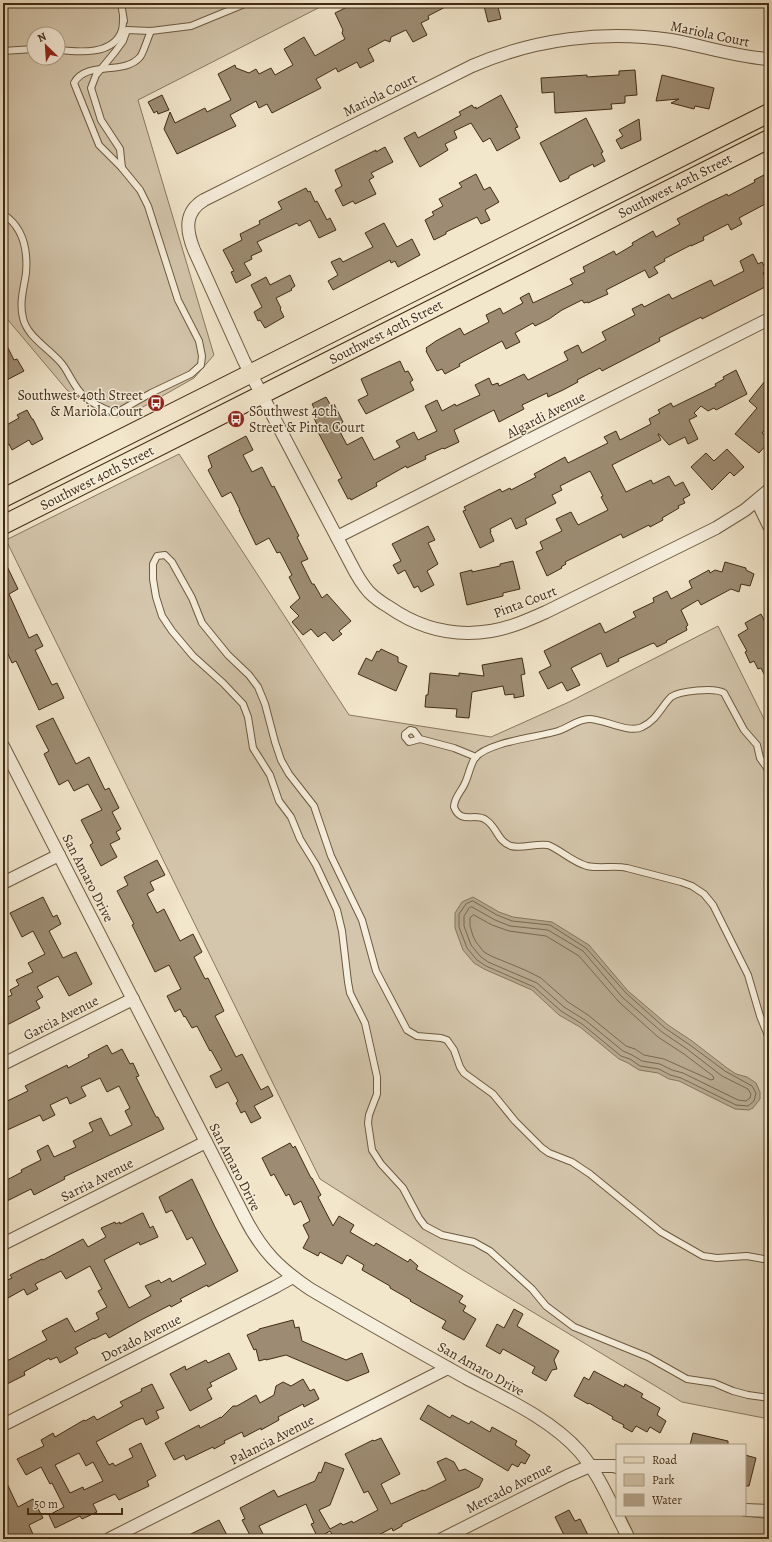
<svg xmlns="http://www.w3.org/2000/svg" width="772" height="1542" viewBox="0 0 772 1542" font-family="Alegreya,serif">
<rect width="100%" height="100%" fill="#f2e6cb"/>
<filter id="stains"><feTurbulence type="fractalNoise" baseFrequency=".005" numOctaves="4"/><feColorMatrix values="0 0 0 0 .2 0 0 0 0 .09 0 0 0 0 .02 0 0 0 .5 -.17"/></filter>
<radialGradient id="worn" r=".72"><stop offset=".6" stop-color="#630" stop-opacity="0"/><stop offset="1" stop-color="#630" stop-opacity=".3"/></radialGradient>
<g fill="#d4c6ac" stroke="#8a7860" fill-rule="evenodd">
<path d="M3,3H328L138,100L214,355L194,378L134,412L117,417L103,414L67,390L3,314ZM34,34H58V58H34Z"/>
<polygon points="179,454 349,715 491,737 569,702 718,626 769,729 769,1419 682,1402 463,1270 320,1179 6,540"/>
<polygon points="625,1515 740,1515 769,1519 769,1536 763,1539 636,1539"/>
</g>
<polygon fill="#b5a68c" stroke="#86755c" points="473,897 499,912 513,917 552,922 589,945 628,991 668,1025 692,1041 727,1068 736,1074 747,1077 756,1083 760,1092 760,1099 753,1108 749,1110 735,1109 679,1081 669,1079 658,1073 639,1070 628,1063 619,1059 580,1027 559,1015 532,990 484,969 474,963 463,950 455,928 455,913 462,902"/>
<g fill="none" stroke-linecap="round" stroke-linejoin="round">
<g stroke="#7a6850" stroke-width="1">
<polygon points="473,901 497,915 512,921 550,925 586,948 626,993 665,1028 690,1045 725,1071 752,1086 756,1093 754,1101 748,1106 736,1105 681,1078 670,1075 659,1069 640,1066 630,1059 621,1056 582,1024 561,1011 534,987 486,966 477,960 467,948 459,927 459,914 466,904"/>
<polygon points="472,907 495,920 510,926 548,930 583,951 622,997 662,1032 687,1049 722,1076 748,1089 751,1094 750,1098 746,1101 738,1100 683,1073 672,1070 660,1064 642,1061 632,1055 623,1051 585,1020 564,1007 537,983 488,962 480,956 471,945 464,926 464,916 469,908"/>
<polygon points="474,915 492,925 509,931 546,936 579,956 619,1002 658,1037 684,1054 713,1076 714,1079 711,1080 664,1059 644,1055 635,1049 626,1046 588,1015 568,1002 541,978 525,970 491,956 484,952 476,942 473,936 470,926 470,918"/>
</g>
</g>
<g fill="#9d8c73" stroke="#402b13" fill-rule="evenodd">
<polygon points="345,3 453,3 428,16 429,19 421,23 427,35 413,42 406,30 391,37 390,42 385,40 368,49 374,61 360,68 357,62 338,72 336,68 316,79 321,88 272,113 267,104 259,108 256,101 230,115 236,126 177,154 164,129 170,112 175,123 205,108 207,112 231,100 218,74 235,65 236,68 249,73 256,69 259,74 271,68 275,75 293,65 284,49 304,37 315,56 345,39 342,33 343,30 335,13 347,7"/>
<polygon points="494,3 497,3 501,19 488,22 484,6"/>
<polygon points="635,70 637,95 625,96 625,103 611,104 612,109 555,113 554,92 542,93 541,78 587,75 587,77 601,76 619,75 619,71"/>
<polygon points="662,75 714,88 709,109 695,106 694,109 671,103 679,99 656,101"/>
<polygon points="162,95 169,110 158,114 157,111 154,113 148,102"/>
<polygon points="501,95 518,127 515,128 520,138 497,151 490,138 483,142 471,123 454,131 457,138 445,144 448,150 420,167 404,138 415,132 418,138 461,115 459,112 472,105 474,108 476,107 476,109"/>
<polygon points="586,118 603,152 601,153 605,161 594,167 593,164 569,176 569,178 560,182 540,143"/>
<polygon points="639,119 641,140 621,149 616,140 623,136 619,130"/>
<polygon points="385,147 393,162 371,173 374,177 369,180 376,194 355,204 353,201 343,206 335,190 342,186 335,170 376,150 376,152"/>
<polygon points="476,174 484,190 490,187 499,202 485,210 490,220 481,224 477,217 446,232 446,234 434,240 425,220 434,215 432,212 443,206 439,199 462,187 459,183"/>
<polygon points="764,175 769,184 769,202 739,218 742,224 731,230 728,224 703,237 704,240 691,246 691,245 664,259 665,261 654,267 658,273 649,278 645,270 606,290 608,294 588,303 588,302 584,303 582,300 562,310 549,319 535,326 533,323 515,333 520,342 506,349 502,341 459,364 460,366 445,374 442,369 437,371 426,351 427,350 426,348 436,341 460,328 464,335 489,322 486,315 500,308 503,314 523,303 520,298 529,293 533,303 573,284 570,279 585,272 583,267 614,251 616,255 633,245 632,243 653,231 656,237 680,224 677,219 708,203 727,194 728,196 755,182 754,180"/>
<polygon points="306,188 308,192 310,191 315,202 317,201 327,220 330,218 336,230 319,238 310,220 299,226 297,223 257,242 262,251 251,256 252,259 244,263 251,275 236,283 231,272 234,271 223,250 242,240 240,234 260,224 259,221 282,209 278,202"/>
<polygon points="384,223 397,247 412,239 420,255 398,267 395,261 391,263 390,260 333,290 328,281 338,275 331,262 340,258 343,262 373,247 365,233"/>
<polygon points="753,254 758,264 762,262 767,271 763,273 769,285 702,319 701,317 659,338 660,341 602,371 600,368 577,380 578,382 563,390 548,397 547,393 522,405 524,409 499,422 494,410 454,430 459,442 444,449 443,448 425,456 426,459 407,468 406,466 376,483 377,486 351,500 350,498 348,499 338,480 342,478 317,430 319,429 314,418 316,417 315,415 317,414 312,404 326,397 331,406 334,404 343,422 337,426 347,445 362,437 374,460 400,447 396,441 414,432 418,440 437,431 425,406 437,400 442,411 455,404 456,406 480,395 475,385 489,378 492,385 498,383 499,386 524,374 528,380 568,360 564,352 578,345 582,353 606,340 602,332 635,315 632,309 642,304 644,307 669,294 672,299 711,280 714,286 744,271 740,261"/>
<polygon points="290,275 295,286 291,289 292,290 276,298 281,308 280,309 284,317 265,328 260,320 258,321 254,312 262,307 251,285 266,277 270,285"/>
<polygon points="3,338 14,360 17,359 24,371 3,382"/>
<polygon points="400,361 405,372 408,371 413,380 410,382 414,390 366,414 358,400 368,395 361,379"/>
<polygon points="736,370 747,394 716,410 714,408 708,411 701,406 694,413 697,416 689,420 698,439 688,444 685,437 669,445 659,434 658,434 661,440 612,465 626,492 651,480 653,484 669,476 675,486 683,482 690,495 683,499 685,503 678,506 679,508 662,518 663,520 650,527 649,525 623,538 621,534 565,562 566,564 561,567 562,568 547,576 536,552 543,549 540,542 562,531 556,519 571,512 578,525 608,510 601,497 603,496 590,471 560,486 562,490 552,495 556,503 525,519 527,524 516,529 511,518 490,529 491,532 490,532 494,541 480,548 463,511 466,510 464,507 500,489 502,492 510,488 511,490 536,477 534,474 565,457 568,463 608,443 604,437 616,431 620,440 651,424 649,419 660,413 658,410 671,403 673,407 716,386 715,384 724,379 723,377"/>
<polygon points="769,376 769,425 762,433 769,439 769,442 759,453 735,434 757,408 749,401"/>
<polygon points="27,410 32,419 33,419 43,439 32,445 29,440 12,450 9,444 3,447 3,427 19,418 17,415"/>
<polygon points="246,436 253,450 243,455 252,472 262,467 272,487 274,486 299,536 297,537 308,559 301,562 312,584 314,584 322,598 327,594 351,621 339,631 342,634 333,641 325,632 318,637 311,629 303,635 292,622 299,616 290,607 300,598 289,577 292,575 280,552 277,553 269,538 256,545 239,510 240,510 231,492 222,497 208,470 212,467 208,456"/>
<polygon points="727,449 744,467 734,476 730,472 712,490 691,467 706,453 714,461"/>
<polygon points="428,526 435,540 428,543 438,564 427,571 434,585 421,592 418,586 414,588 405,570 398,574 393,565 401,561 392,544"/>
<polygon points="3,558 18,589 9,594 29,638 37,634 43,646 35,650 52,685 57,683 64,698 39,710 16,661 12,663 3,643"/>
<polygon points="513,561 520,589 503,593 503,596 467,605 460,573 472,570 472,572 500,566 500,564"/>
<polygon points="725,562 746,568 746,570 754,574 750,586 741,584 739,592 731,589 701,605 698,600 681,610 688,625 686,627 687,630 666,641 667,642 657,647 654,643 651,644 618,659 619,661 607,667 601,653 571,668 580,685 567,691 562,682 548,689 539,672 551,666 544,651 600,623 605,633 636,617 633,612 654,602 653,598 667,591 671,599 692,588 689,581 709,570 710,573 715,570 722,572"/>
<polygon points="761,614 766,624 769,623 769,684 761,668 758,669 754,661 750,663 745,652 747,651 738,635 748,629 745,623"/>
<polygon points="381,649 398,657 398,662 407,666 396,691 358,674 366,658 372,661 377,651 379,652"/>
<polygon points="522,658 525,674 521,675 524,696 514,698 514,694 505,695 503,686 472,692 469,718 456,717 457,709 425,707 426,695 428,695 430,673 459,676 459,673 484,676 482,665"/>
<polygon points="53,718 76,764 89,757 105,790 109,788 119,808 112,812 121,829 116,832 120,839 110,844 117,857 101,866 90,845 93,843 81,820 102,810 88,784 74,791 68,780 59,785 44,754 49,751 36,726"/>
<polygon points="157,860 165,875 150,882 154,890 147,894 157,913 164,909 180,941 193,934 202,952 194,957 205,979 208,978 224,1011 215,1016 236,1057 242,1054 261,1090 268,1086 273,1096 254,1106 261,1118 251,1123 245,1111 241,1113 236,1103 238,1101 228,1082 216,1088 210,1076 222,1070 211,1050 210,1051 197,1026 192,1028 185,1016 184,1017 180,1009 175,1012 167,996 181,989 169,965 155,972 132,925 134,924 117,891 128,885 124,877"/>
<polygon points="43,897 53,917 57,915 61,924 49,931 63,958 76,952 92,984 69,996 58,976 37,987 43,997 36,1001 40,1008 3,1027 3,999 12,995 10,990 19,985 16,980 33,972 28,963 45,954 33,931 22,937 10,913"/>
<polygon points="107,1045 112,1054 122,1049 130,1064 133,1063 139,1076 136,1077 156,1117 158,1117 164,1129 64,1177 65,1179 34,1195 31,1189 3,1203 3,1182 22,1172 21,1170 41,1160 37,1151 48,1145 54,1157 76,1147 73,1141 93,1131 89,1123 101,1118 110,1136 132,1125 125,1111 130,1108 119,1086 107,1092 100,1078 81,1087 86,1096 70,1104 67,1097 50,1105 55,1115 43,1121 40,1115 3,1132 3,1103 28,1091 25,1086 67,1065 68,1068 89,1057 88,1055"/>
<polygon points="290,1143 293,1148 295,1146 311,1178 312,1178 321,1195 318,1197 333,1226 339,1216 354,1225 350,1232 374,1246 376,1243 408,1262 410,1259 418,1266 416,1269 463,1296 459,1302 466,1306 463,1311 476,1319 464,1340 442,1328 446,1321 410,1301 411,1300 390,1288 390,1286 362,1270 364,1265 347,1255 342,1264 320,1252 318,1256 303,1248 309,1237 303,1225 310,1221 301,1201 294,1205 289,1194 286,1196 274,1174 271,1176 262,1158"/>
<polygon points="192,1179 215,1227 238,1271 208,1287 207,1285 180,1299 182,1301 171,1307 170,1305 141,1320 109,1338 106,1333 94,1339 94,1338 75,1348 78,1353 60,1363 57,1357 50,1360 49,1358 24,1372 25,1375 3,1386 3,1363 47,1340 42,1331 67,1318 75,1332 99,1319 96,1313 107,1307 98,1291 102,1289 90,1266 66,1279 61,1271 35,1284 38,1289 27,1295 24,1289 8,1298 3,1288 3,1282 12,1278 10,1275 42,1259 43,1260 83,1239 88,1247 106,1237 101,1228 115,1222 116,1224 120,1222 120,1224 142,1213 143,1213 150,1228 153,1226 158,1237 140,1245 139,1242 104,1260 129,1308 151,1296 145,1286 159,1280 161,1283 170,1278 172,1282 206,1264 192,1237 187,1240 172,1210 166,1213 159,1197"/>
<polygon points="514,1309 523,1314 517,1326 559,1351 554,1360 557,1369 552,1370 546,1381 532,1373 535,1367 503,1349 500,1354 486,1346 497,1324 504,1328"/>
<polygon points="293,1320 295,1328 299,1327 302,1341 346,1360 362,1353 369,1372 347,1381 286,1355 266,1360 266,1359 259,1361 256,1349 254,1350 247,1335 259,1330 259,1329"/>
<polygon points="229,1353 237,1369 210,1383 212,1386 207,1389 212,1399 190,1411 170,1374 185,1366 186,1370 206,1360 208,1363"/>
<polygon points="594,1371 624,1387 625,1384 643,1394 641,1397 660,1408 657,1415 666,1421 660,1433 650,1427 647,1432 636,1426 632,1432 623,1427 624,1425 612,1419 613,1417 589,1403 588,1404 574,1396 584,1377 589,1380"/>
<polygon points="303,1379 310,1391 314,1389 319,1399 304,1407 303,1404 278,1417 279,1420 261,1430 261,1428 244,1437 242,1432 224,1441 225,1443 214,1449 213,1447 186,1460 184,1455 174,1460 165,1443 199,1425 200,1428 221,1417 221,1418 233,1406 237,1406 256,1395 260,1403 274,1395 276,1386 283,1382 291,1386"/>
<path d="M152,1384L164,1408L156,1411L159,1418L146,1425L143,1418L135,1421L96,1442L109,1465L113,1463L115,1466L133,1457L129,1449L141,1443L156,1476L147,1481L149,1486L119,1500L115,1494L93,1504L97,1512L82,1519L80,1516L55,1528L49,1515L64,1507L52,1483L50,1484L41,1467L26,1475L17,1459L44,1446L41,1440L53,1433L55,1437L84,1420L85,1421L94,1416L97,1420L123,1406L120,1402L142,1391L141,1389ZM79,1453L86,1466L93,1462L103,1481L84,1490L83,1487L70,1493L55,1465Z"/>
<polygon points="428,1405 450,1418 452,1415 469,1424 471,1421 490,1432 492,1427 517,1441 515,1445 526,1452 526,1453 530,1455 525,1464 521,1462 518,1467 512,1464 508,1471 420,1419"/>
<polygon points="693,1433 728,1441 728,1445 690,1445"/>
<polygon points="381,1438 400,1474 381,1484 391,1504 423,1490 424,1491 446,1480 437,1462 446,1458 454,1462 459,1471 465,1469 483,1479 479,1487 402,1524 402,1526 393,1531 392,1528 371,1539 335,1539 330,1531 318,1538 311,1524 314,1523 306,1504 259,1526 264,1536 258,1539 252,1539 242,1520 245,1519 240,1508 274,1490 278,1497 315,1481 319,1472 321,1473 325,1462 344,1469 330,1505 319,1510 330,1529 341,1523 343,1525 352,1521 353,1523 378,1510 368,1491 364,1493 345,1454 373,1440 374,1441"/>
<polygon points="745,1455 756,1458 749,1486 745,1486"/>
<polygon points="3,1475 18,1507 33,1499 43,1518 29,1525 35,1539 7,1539 3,1531"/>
<polygon points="569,1510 575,1521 580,1519 590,1539 566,1539 555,1517"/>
<polygon points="219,1520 229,1539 181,1539"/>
</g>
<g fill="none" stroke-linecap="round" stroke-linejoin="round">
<defs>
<g id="service">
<polyline points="121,3 124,21"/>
<path d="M58,50C78,52 114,56 122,30C123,26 123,21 123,17"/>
<polyline points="3,51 34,49"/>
<path d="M122,168L99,145L74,83C86,60 124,76 140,57C143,54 148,37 151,31"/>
<path d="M3,214C23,227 28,249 26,273C24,288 19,302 23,318C27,337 50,349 62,364C70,374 74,388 84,396C94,405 103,409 116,413L151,393L191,374L201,365L202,356L199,341L178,300L148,206L140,190L122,168L120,149L101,120L91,88L96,75L115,52L123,41L127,30L151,31L191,26L247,3"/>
<polyline points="420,739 409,742 405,737 405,734 410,730 414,731 420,739 454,748 476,757"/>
<path d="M769,771L760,758L757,745L744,730L724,693C715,687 679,691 671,697C661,707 656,721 642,727C629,734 604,719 589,719C578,719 568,728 558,731C539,737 487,742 475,758C470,765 469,775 465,783C462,791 454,797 454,807C461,825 475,812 486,820C497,827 497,841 511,846C523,849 535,843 548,845C561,850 572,862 587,866C600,869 614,865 627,868L681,882L692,886L704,894L713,905L748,975L760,1016L769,1038"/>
<polyline points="769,1260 747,1256 717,1258 703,1256 661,1232 590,1174 572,1162 549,1153 542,1148 515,1121 493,1094 464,1073 460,1067 454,1050 447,1040 441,1038 417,1036 407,1030 376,971 362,920 331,856 314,806 289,774 281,760 275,742 265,704 258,687 249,675 228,655 202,623 192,598 172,562 165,555 157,556 153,564 153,579 156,597 162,616 172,631 193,656 223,683 243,704 248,717 253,748 270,775 279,801 291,817 300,839 316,865 337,910 342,931 348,982 350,993 365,1023 377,1077 377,1094 369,1115 368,1123 372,1150 381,1164 403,1188 419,1218 425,1226 442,1235 474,1242 490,1251 532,1289 546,1306 574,1327 648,1357 687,1379 714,1383 733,1391 748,1395 769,1398"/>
</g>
<g id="minor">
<path d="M769,59C735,57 704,46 671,40C603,30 534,39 472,66L204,200C184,212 186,230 194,250L244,361L351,564C356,574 362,584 369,592C375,598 382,603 389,607C419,628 454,637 491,631C510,628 528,620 546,612L716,528L745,510L769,490"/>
<polyline points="757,501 769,526"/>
<polyline points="337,537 769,319"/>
<path d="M3,746L245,1218C262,1251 279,1268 310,1289C361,1319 414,1349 466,1378C504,1398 551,1419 580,1452C596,1471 606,1493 617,1515"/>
<polyline points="3,883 59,855"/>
<polyline points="3,1064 133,999"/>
<polyline points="3,1244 206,1142"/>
<polyline points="3,1425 275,1287 293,1277"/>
<polyline points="745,1510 769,1511"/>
<polyline points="617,1515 629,1539"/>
<polyline points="109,1539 448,1368"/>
<polyline points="442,1539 567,1476 590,1466 614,1466 617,1467"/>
</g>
<g id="primary">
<polyline points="3,498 769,113"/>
<polyline points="3,525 769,139"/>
</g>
</defs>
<use href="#service" stroke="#6c5a41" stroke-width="8"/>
<use href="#minor" stroke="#6c5a41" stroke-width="14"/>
<use href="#primary" stroke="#402b13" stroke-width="20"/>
<use href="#service" stroke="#f7efdd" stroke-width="6"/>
<use href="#minor" stroke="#f7efdd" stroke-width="12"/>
<use href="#primary" stroke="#f2e6cb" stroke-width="18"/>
</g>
<defs>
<symbol id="bus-disc" viewBox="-11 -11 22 22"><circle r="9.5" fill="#8f2418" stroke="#f7efdd"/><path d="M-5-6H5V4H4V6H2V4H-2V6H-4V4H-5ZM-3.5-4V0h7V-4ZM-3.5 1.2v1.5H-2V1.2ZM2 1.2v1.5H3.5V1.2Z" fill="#fff"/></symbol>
</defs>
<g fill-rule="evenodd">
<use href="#bus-disc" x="146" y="393" width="20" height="20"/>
<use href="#bus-disc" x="226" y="409" width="20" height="20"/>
</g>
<g text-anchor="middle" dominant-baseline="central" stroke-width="3" stroke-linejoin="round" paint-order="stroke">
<g font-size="14" fill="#402b13" stroke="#f7efdd">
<text transform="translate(710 34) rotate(12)">Mariola Court</text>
<text transform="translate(380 95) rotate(-26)">Mariola Court</text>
<text transform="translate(675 186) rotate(-27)">Southwest 40th Street</text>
<text transform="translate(386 332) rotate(-27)">Southwest 40th Street</text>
<text transform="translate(546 415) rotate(-27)">Algardi Avenue</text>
<text transform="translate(97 478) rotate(-27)">Southwest 40th Street</text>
<text transform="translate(525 602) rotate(-21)">Pinta Court</text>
<text transform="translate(88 878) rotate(63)">San Amaro Drive</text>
<text transform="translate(61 1018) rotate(-27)">Garcia Avenue</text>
<text transform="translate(235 1167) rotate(63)">San Amaro Drive</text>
<text transform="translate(97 1180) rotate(-27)">Sarria Avenue</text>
<text transform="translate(141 1338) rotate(-27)">Dorado Avenue</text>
<text transform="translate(481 1369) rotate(29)">San Amaro Drive</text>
<text transform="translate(272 1440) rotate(-27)">Palancia Avenue</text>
<text transform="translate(509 1488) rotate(-27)">Mercado Avenue</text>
</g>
<g font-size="14" fill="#402b13" stroke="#f7efdd" text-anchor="end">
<text x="143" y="395">Southwest 40th Street<tspan x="143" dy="16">&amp; Mariola Court</tspan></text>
<text x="249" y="411" text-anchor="start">Southwest 40th<tspan x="249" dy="16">Street &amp; Pinta Court</tspan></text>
</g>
</g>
<rect width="772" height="1542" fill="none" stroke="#f2e6cb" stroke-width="16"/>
<rect x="4" y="4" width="764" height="1534" fill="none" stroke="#402b13" stroke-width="2"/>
<rect x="8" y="8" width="756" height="1526" fill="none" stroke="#402b13"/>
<rect x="616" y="1444" width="130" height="72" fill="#f7efdd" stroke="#aea18c"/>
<rect x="624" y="1457" width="20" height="6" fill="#f2e6cb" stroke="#aea18c"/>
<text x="652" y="1464" font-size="12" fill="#402b13">Road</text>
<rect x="624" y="1474" width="20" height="12" fill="#d4c6ac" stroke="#aea18c"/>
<text x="652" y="1484" font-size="12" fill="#402b13">Park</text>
<rect x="624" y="1494" width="20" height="12" fill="#b5a68c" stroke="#aea18c"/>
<text x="652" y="1504" font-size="12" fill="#402b13">Water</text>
<g transform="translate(46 46) rotate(335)"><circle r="19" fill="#f7efdd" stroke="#aea18c"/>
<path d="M0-3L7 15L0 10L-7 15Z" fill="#8f2418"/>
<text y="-6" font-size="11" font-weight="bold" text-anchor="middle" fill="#402b13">N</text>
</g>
<path d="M28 1508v6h94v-6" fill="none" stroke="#402b13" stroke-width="2"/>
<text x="34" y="1508" font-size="12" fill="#402b13" stroke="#f7efdd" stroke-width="3" paint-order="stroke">50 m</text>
<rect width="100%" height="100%" filter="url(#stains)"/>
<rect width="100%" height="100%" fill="url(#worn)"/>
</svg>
